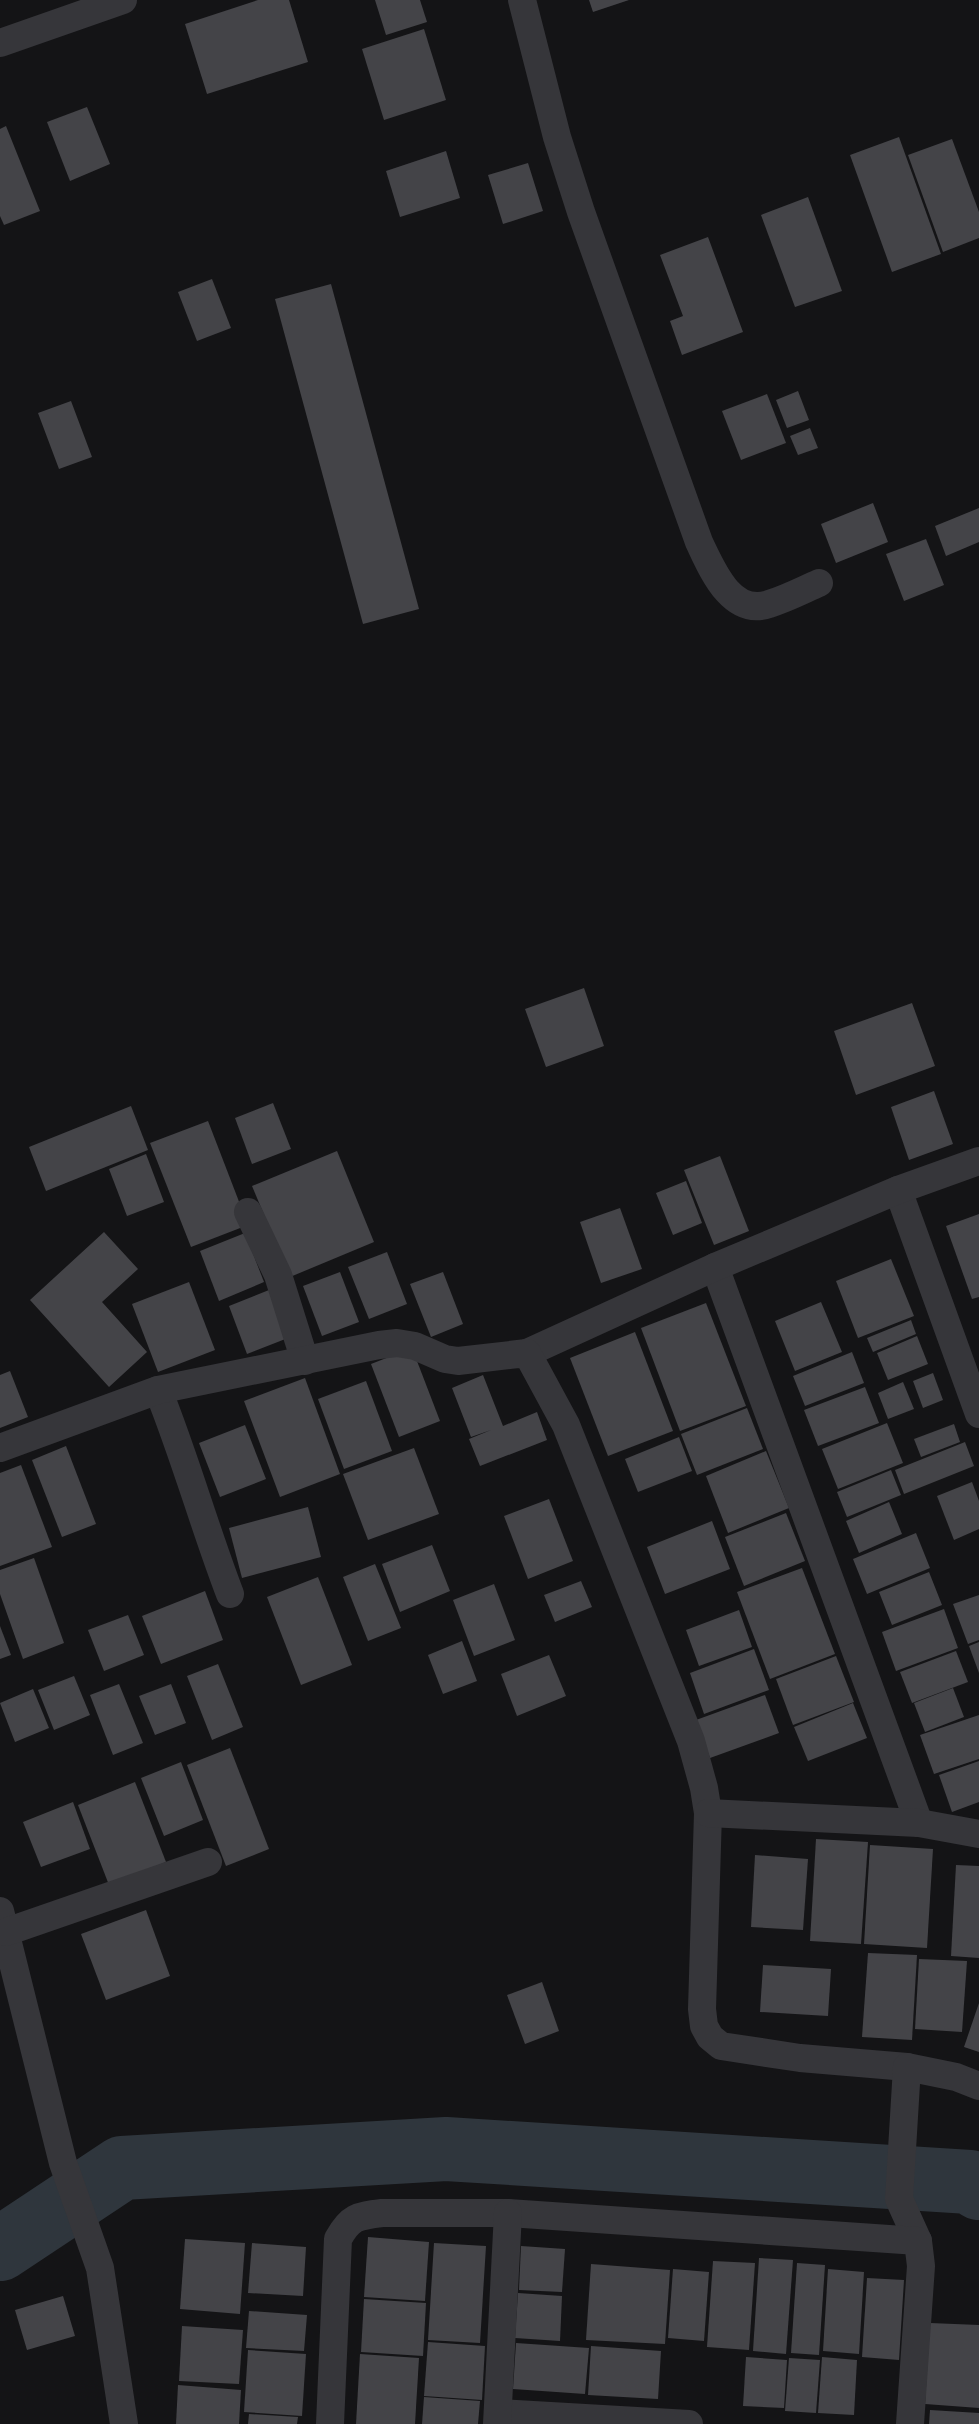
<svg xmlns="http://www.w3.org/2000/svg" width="979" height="2424" viewBox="0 0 979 2424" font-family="'Noto Sans',sans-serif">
<rect width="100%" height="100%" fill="#141416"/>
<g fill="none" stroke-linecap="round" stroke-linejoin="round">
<polyline stroke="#2f363d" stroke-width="64" points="0,2249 122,2168 446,2149 970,2182 979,2188"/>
</g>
<g fill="#444448">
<polygon points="258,0 289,0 308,62 207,94 185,24"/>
<polygon points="375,0 420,0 427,22 386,35"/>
<polygon points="589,0 629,0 593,12"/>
<polygon points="424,29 446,100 384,120 362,49"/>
<polygon points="87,107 110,164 70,181 47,122"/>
<polygon points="6,126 40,211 4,225 0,216 0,129"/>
<polygon points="899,137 941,254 892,272 850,155"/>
<polygon points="952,139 979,212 979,238 943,252 908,155"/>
<polygon points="446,151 460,198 400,217 386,171"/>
<polygon points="528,163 543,211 503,224 488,175"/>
<polygon points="808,197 842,291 795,307 761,215"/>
<polygon points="708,237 743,332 682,355 670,321 683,316 660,255"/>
<polygon points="212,279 231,328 197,341 178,292"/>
<polygon points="331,284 419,609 363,624 275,299"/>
<polygon points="798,391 809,420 787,428 776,400"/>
<polygon points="767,394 786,443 741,460 722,411"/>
<polygon points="71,401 92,457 59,469 38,413"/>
<polygon points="810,428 818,448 798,455 790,436"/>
<polygon points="873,503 888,542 836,563 821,524"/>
<polygon points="979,508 979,542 946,556 935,526"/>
<polygon points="926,539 944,585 904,601 886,554"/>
<polygon points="584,988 604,1046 546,1067 525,1009"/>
<polygon points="912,1003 935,1066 856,1095 834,1031"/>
<polygon points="934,1091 953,1144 909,1160 891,1107"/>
<polygon points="273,1103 291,1149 252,1164 235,1118"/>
<polygon points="131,1106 148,1150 46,1191 29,1147"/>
<polygon points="208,1121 248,1225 191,1247 150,1143"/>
<polygon points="337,1151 374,1242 290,1277 252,1186"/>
<polygon points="146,1154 164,1202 127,1216 109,1169"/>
<polygon points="720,1156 749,1231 714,1245 684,1170"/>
<polygon points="686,1181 702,1223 673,1235 656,1193"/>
<polygon points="620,1208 642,1269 601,1283 580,1222"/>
<polygon points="979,1214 979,1297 972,1299 946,1226"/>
<polygon points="104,1232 138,1269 102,1302 147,1352 109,1387 30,1300"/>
<polygon points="245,1233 264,1282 219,1301 200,1251"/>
<polygon points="387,1252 407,1304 369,1319 348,1267"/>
<polygon points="891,1259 914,1316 858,1338 836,1281"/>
<polygon points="340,1272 359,1322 322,1336 303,1286"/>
<polygon points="443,1272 463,1324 431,1337 410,1284"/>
<polygon points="189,1282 215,1350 158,1372 132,1304"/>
<polygon points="274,1288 293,1336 247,1354 229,1306"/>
<polygon points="821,1302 842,1352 795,1371 775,1321"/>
<polygon points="706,1303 746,1406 680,1431 641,1328"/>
<polygon points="911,1320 916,1334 873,1352 867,1338"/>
<polygon points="635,1332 673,1431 608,1456 570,1358"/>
<polygon points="917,1336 928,1364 888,1380 877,1353"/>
<polygon points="412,1348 440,1421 399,1437 371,1364"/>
<polygon points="852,1352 864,1383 805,1406 793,1376"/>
<polygon points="10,1371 28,1417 0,1428 0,1375"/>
<polygon points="933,1373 943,1400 923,1408 913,1381"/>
<polygon points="483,1375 503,1426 537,1412 547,1440 480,1466 469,1439 491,1430 471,1437 452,1388"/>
<polygon points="305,1378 340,1474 280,1497 244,1401"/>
<polygon points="366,1381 392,1451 344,1469 318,1399"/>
<polygon points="903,1382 914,1409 888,1419 878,1393"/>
<polygon points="865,1387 879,1423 818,1446 804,1410"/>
<polygon points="747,1408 763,1449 697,1475 681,1434"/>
<polygon points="887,1423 903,1463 838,1489 822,1449"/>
<polygon points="954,1424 960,1442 921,1457 914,1439"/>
<polygon points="245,1425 266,1479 220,1497 199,1443"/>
<polygon points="679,1437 692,1471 638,1492 625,1459"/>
<polygon points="965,1442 974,1466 904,1494 895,1470"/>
<polygon points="66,1446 96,1524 62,1537 32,1460"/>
<polygon points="414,1448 439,1514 368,1540 343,1474"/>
<polygon points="766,1451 789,1508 728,1533 706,1476"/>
<polygon points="21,1465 52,1547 0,1566 0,1473"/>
<polygon points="891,1470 901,1495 847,1517 837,1492"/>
<polygon points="972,1482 979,1501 979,1529 954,1540 937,1496"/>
<polygon points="549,1499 573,1561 528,1579 504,1516"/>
<polygon points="889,1502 902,1534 859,1553 846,1521"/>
<polygon points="308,1507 321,1557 242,1578 229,1528"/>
<polygon points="786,1513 805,1561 744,1586 725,1537"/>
<polygon points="712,1521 730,1569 665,1594 647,1547"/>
<polygon points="916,1533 930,1568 867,1594 853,1559"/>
<polygon points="432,1545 450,1591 400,1612 382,1564"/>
<polygon points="34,1558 64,1643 23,1659 0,1594 0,1570"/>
<polygon points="375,1564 401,1628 368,1641 343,1577"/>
<polygon points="802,1568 835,1654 770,1679 737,1592"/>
<polygon points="929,1572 942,1605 892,1625 879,1592"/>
<polygon points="318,1577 352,1665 301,1685 267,1597"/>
<polygon points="581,1581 592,1607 555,1622 544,1595"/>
<polygon points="494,1584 515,1640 474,1656 453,1600"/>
<polygon points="205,1591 223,1640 161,1664 142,1616"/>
<polygon points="979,1595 979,1640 968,1644 953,1604"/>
<polygon points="944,1609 958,1648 896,1671 882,1632"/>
<polygon points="739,1610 752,1647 699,1666 686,1630"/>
<polygon points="128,1615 144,1655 104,1671 88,1630"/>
<polygon points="0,1626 11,1655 0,1659"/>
<polygon points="462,1641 477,1681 443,1694 428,1655"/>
<polygon points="979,1642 979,1673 969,1646"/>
<polygon points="754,1649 769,1690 704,1714 690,1673"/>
<polygon points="956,1651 968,1682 912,1703 900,1672"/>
<polygon points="549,1655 566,1696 517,1716 501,1674"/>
<polygon points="836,1656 854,1702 793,1725 776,1679"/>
<polygon points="218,1664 243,1727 212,1740 187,1676"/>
<polygon points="74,1676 90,1715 54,1730 38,1690"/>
<polygon points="119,1684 143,1743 113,1755 90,1695"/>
<polygon points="171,1684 186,1723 155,1735 139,1696"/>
<polygon points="953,1688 964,1717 925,1732 914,1703"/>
<polygon points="33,1689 49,1728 15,1742 0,1703"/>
<polygon points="765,1695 779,1733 710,1758 696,1720"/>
<polygon points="853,1703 867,1738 808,1761 794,1727"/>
<polygon points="979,1715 979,1759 934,1774 920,1735"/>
<polygon points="230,1748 269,1849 226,1866 187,1765"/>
<polygon points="979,1761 979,1802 952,1812 939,1775"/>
<polygon points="181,1762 203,1820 164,1836 141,1778"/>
<polygon points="135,1782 166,1862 109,1885 78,1805"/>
<polygon points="73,1802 90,1849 41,1867 23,1822"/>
<polygon points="816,1839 868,1842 861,1944 810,1941"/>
<polygon points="870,1845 933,1849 927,1948 864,1944"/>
<polygon points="755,1855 808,1859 803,1930 751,1927"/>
<polygon points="956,1865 979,1866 979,1958 951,1956"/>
<polygon points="146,1910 170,1976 106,2000 81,1934"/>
<polygon points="868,1953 917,1955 912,2040 862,2037"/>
<polygon points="919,1959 967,1961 962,2032 915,2029"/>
<polygon points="763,1965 831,1969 828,2016 760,2012"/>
<polygon points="542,1982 559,2031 525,2044 507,1995"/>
<polygon points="979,2003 979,2052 964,2047"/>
<polygon points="368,2237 429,2242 425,2301 364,2297"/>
<polygon points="185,2239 245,2243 240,2314 180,2309"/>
<polygon points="252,2243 306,2247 303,2296 248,2293"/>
<polygon points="434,2243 486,2246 480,2343 428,2340"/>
<polygon points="521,2246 565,2249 562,2292 519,2290"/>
<polygon points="759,2258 793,2260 786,2354 753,2351"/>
<polygon points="713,2261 755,2263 749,2350 707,2347"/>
<polygon points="797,2263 825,2265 819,2355 791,2353"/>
<polygon points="591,2264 670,2270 665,2344 586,2340"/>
<polygon points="673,2269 709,2272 704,2341 668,2338"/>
<polygon points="828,2269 864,2272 859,2354 823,2351"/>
<polygon points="867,2278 904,2280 899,2360 862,2357"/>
<polygon points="518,2293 562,2296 560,2341 515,2338"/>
<polygon points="63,2296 75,2336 27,2350 15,2310"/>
<polygon points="364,2299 426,2303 423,2356 361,2352"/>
<polygon points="249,2311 307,2315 304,2351 246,2348"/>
<polygon points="930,2323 979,2325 979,2408 925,2404"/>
<polygon points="182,2326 243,2330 239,2384 179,2381"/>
<polygon points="428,2342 485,2346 482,2400 424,2396"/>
<polygon points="516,2343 589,2348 585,2394 513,2389"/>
<polygon points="591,2346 661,2351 658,2399 588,2395"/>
<polygon points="248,2350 306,2354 302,2416 244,2412"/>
<polygon points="360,2354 419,2358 415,2424 356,2424"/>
<polygon points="746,2357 787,2360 784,2408 743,2406"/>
<polygon points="822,2357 857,2360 854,2415 818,2413"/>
<polygon points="789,2358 820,2360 816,2413 785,2411"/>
<polygon points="178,2385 241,2390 239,2424 176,2424"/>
<polygon points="424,2397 480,2401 478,2424 422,2424"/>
<polygon points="930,2410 979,2413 979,2424 929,2424"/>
<polygon points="249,2414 298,2417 297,2424 248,2424"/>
</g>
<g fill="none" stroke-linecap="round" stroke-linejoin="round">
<g stroke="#36363a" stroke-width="28">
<path d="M522,0L557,137L581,212L699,542C712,569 731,617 769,604C786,599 803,590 819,583"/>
<polyline points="0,43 123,0"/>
<polyline points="898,1190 979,1414"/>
<polyline points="248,1212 278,1275 305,1361"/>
<polyline points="715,1267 919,1823"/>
<polyline points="527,1353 715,1267 898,1190 979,1161"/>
<path d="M158,1390C185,1457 204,1526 230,1594"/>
<polyline points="0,1448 158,1390 379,1345 397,1343 415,1346 445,1359 458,1361 527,1353 566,1425 691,1741 704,1788 708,1813 702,2009 704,2026 710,2037 721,2046 800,2058 907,2067"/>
<polyline points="708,1813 919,1823 979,1834"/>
<polyline points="0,1911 63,2163 100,2268 124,2424"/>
<polyline points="6,1932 208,1862"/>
<polyline points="918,2241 899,2199 907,2067 956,2077 979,2086"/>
<polyline points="498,2413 689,2424"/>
<path d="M330,2424L338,2239C350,2217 357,2216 382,2213H508L918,2241L921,2266L910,2424"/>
<polyline points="497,2424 508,2213"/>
</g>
</g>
</svg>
